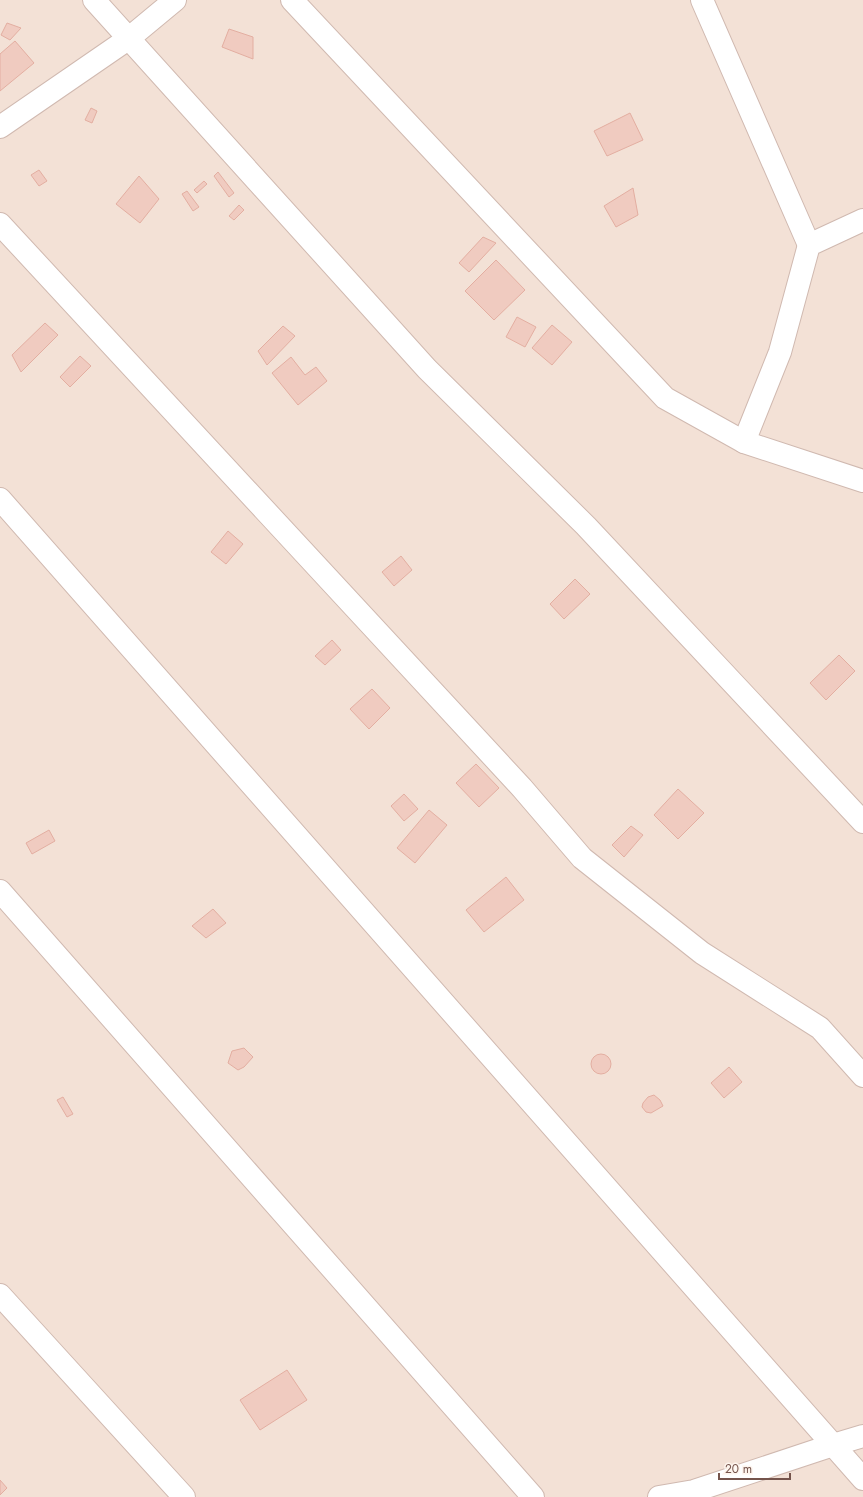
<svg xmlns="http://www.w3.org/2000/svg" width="863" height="1497" viewBox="0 0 863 1497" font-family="Jost,sans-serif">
<rect width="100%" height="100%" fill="#fcf0e8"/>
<rect fill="#f3e1d6" x="0" y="0" width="863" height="1497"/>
<g fill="#f0cbc0" stroke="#e3aea1">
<polygon points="7,23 21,28 10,40 1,35"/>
<polygon points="229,29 253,37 253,59 222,47"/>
<polygon points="15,41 34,63 0,91 0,54"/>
<polygon points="91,108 97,111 92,123 85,120"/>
<polygon points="630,113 643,140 607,156 594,131"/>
<polygon points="39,170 47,181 39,186 31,175"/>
<polygon points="218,172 234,193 229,197 214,176"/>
<polygon points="139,176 159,199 140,223 116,204"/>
<polygon points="204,181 207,184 197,193 194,190"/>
<polygon points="633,188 638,215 616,227 604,206"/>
<polygon points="187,191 199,207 193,211 182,194"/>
<polygon points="239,205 244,210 234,220 229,216"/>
<polygon points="483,237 496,243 469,272 459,263"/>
<polygon points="496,260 525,290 494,320 465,291"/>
<polygon points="517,317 536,327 525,347 506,337"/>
<polygon points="45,323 58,335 21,372 12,355"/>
<polygon points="552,325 572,342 552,365 532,348"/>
<polygon points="283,326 295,336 267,365 258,351"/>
<polygon points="80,356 91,366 70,387 60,377"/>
<polygon points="291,357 305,375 316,367 327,381 298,405 272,373"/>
<polygon points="228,531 243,544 226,564 211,552"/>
<polygon points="401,556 412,570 394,586 382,572"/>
<polygon points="575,579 590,594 564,619 550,604"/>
<polygon points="332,640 341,650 325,665 315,656"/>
<polygon points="839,655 855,671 826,700 810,683"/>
<polygon points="372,689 390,708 369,729 350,709"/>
<polygon points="476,764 499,788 479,807 456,783"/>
<polygon points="678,789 704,813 678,839 654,815"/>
<polygon points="404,794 418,809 404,821 391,806"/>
<polygon points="429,810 447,825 415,863 397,848"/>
<polygon points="631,826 643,835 624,857 612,845"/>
<polygon points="49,830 55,841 32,854 26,843"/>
<polygon points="506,877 524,900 484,932 466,910"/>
<polygon points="213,909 226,923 206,938 192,926"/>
<polygon points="244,1048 253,1057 244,1067 238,1070 228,1063 232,1051"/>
<circle cx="601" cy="1064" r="10"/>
<polygon points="729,1067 742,1082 724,1098 711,1083"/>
<polygon points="654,1095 660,1100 663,1106 651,1113 646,1112 642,1107 643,1103 648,1097"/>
<polygon points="63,1097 73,1114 67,1117 57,1100"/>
<polygon points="287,1370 307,1400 260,1430 240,1400"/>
<polygon points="0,1480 7,1488 0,1495"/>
</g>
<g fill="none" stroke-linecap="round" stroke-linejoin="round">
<defs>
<g id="minor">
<polyline points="94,0 427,369 586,526 863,822"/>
<polyline points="292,0 665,398 744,442 863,481"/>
<polyline points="702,0 809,245"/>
<polyline points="0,127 128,39 175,0"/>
<polyline points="0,224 522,788 582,858 702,953 820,1028 863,1076"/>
<polyline points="744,442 780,352 809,245 863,220"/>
<polyline points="0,499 863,1479"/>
<polyline points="0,891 533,1497"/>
<polyline points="0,1295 184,1497"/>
<polyline points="659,1497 694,1491 833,1445 863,1436"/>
</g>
</defs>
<use href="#minor" stroke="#d0b9b0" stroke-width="24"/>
<use href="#minor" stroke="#fff" stroke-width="22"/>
</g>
<path d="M719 1473v6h71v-6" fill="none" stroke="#75544c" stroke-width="2"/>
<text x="725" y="1473" font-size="12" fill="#75544c" stroke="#fef5ee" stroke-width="3" paint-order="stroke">20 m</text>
</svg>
